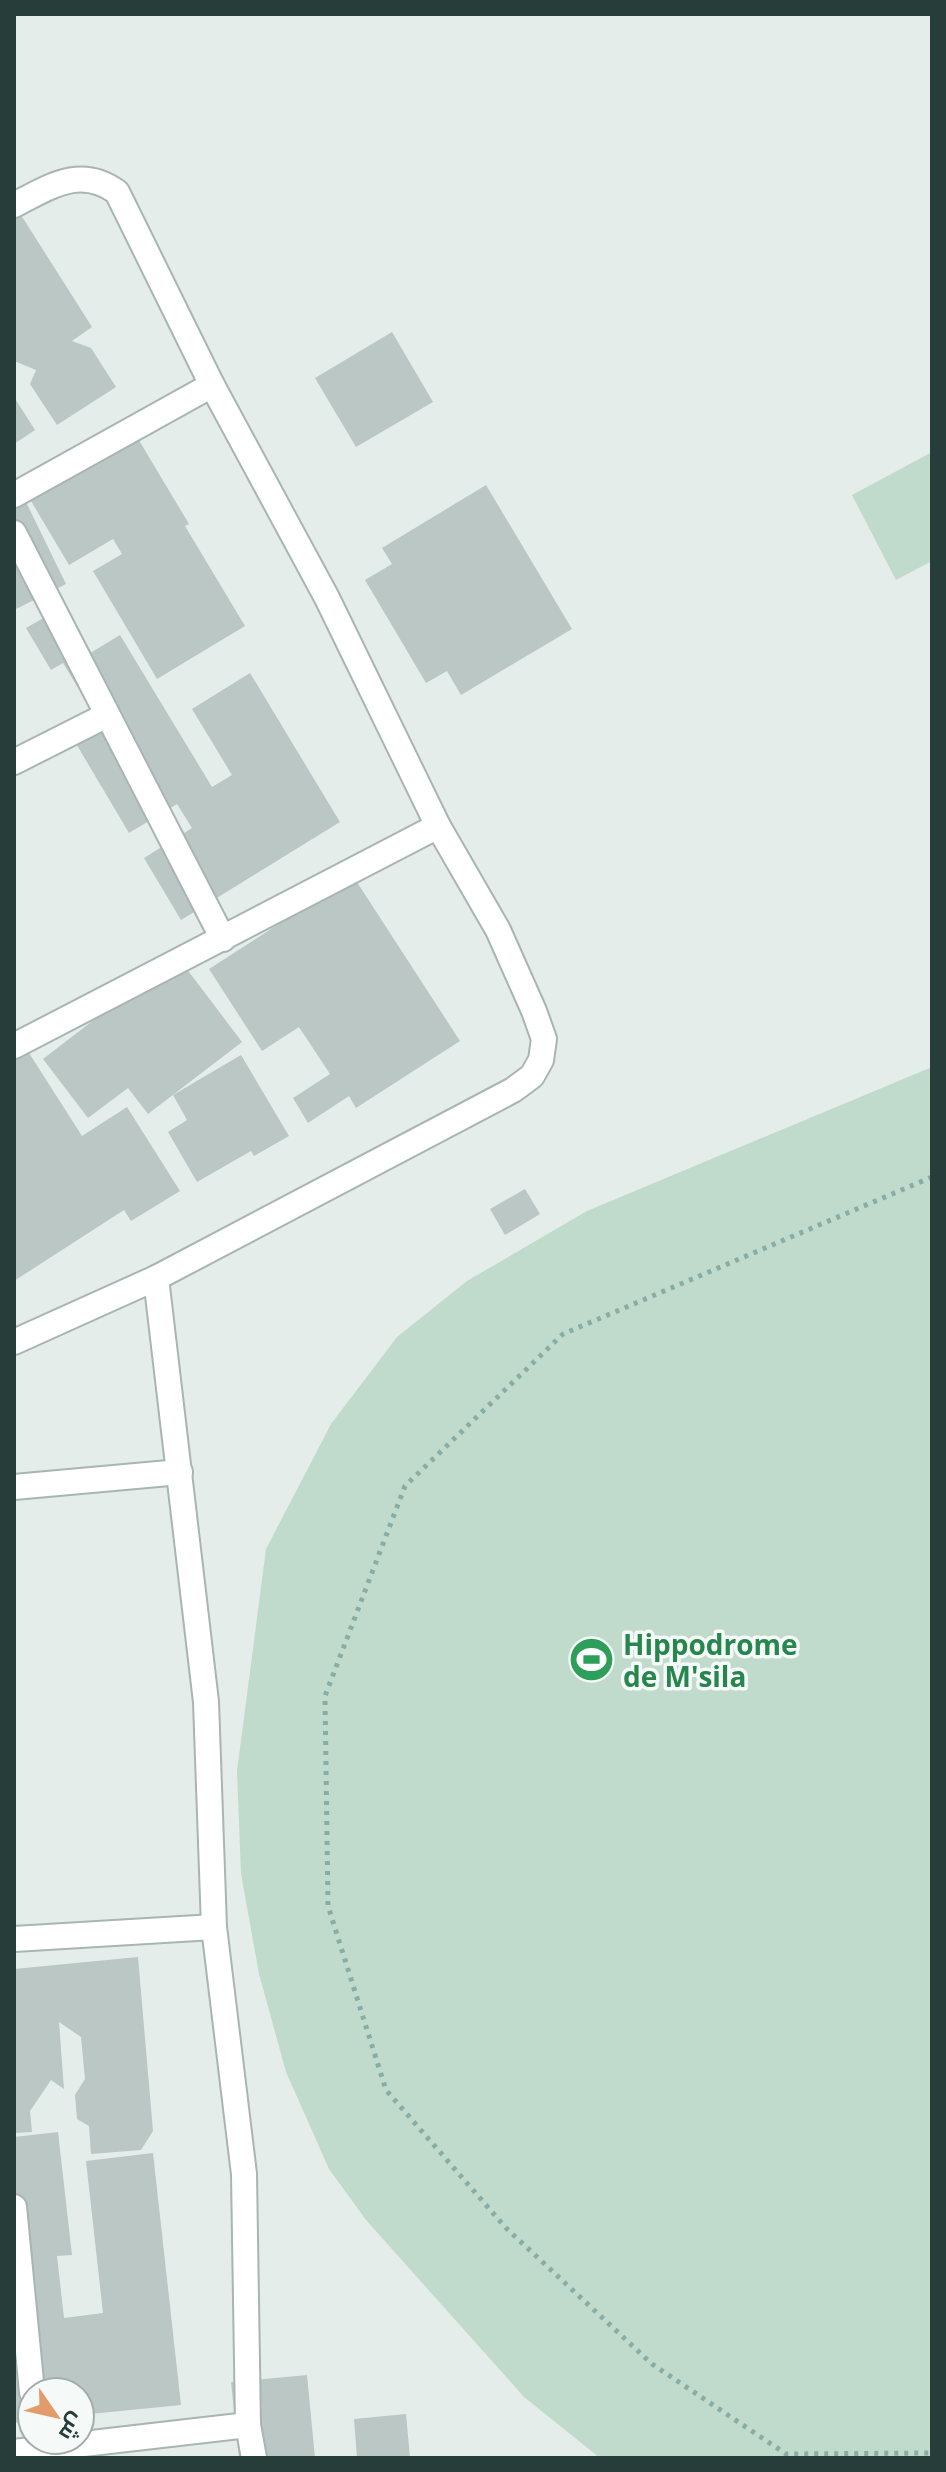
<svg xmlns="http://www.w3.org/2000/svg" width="946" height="2472" viewBox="0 0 946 2472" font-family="'Open Sans',Cairo,sans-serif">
<rect width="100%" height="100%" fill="#e5edea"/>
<g fill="#c0dbcb">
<polygon points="932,452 932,561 896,580 852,495"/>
<polygon points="932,1067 932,2458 600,2458 524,2397 366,2220 329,2169 286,2072 259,1974 241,1874 237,1771 266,1549 331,1424 397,1337 467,1281 587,1211"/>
</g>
<g fill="#bac7c4">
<polygon points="14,204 92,327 72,341 91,348 116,387 57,425 30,384 36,370 14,361"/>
<polygon points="392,332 433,402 356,447 315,378"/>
<polygon points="14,397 35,430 14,444"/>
<polygon points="137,437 189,524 185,526 245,626 157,679 93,571 122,554 113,539 69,565 31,501"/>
<polygon points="486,485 572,629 461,695 447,671 426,683 365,580 392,564 382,548"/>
<polygon points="24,498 66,584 14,610 14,503"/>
<polygon points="54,612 82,658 120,635 212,787 232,775 192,709 250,673 340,822 181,920 144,858 192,828 177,804 129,833 65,725 91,709 63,663 51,670 26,628"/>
<polygon points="353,876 460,1041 356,1108 349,1096 308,1123 293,1098 330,1074 299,1027 262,1051 209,969"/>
<polygon points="177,956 242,1042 148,1114 128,1088 88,1118 43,1059"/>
<polygon points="22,1042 82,1136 127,1107 180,1191 131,1221 124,1210 14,1281 14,1047"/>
<polygon points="241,1055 289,1136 254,1156 251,1151 197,1182 168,1132 187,1120 173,1095"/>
<polygon points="525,1189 540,1214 505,1235 490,1209"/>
<polygon points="138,1957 153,2131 141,2150 91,2154 89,2126 77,2119 75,2095 85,2079 81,2037 59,2022 64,2089 51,2080 30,2111 32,2132 14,2133 14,1969"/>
<polygon points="58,2132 72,2255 57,2256 64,2318 103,2313 86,2161 153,2153 181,2405 80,2415 80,2392 32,2392 32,2420 14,2423 14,2137"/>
<polygon points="307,2375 315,2458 239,2458 231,2382"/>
<polygon points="406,2414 410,2458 357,2458 354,2419"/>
</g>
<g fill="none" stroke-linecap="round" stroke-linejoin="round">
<defs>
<g id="minor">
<path d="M14,205C50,187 80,165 117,192L212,385L327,598L438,826L498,930L534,1011L544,1039L541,1060L532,1076L513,1090L156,1278L14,1342"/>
<polyline points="14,495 212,385"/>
<polyline points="14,533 223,939"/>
<polyline points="14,762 107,715"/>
<polyline points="14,1046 438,826"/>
<polyline points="156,1278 206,1702 214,1927 244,2174 248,2425 254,2458"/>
<polyline points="14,1487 180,1472"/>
<polyline points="14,1939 214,1927"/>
<polyline points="14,2207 32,2392"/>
<polyline points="14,2452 248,2425"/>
</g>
</defs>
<use href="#minor" stroke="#a8b5b2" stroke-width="28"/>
<polyline stroke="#88ada7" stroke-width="5" stroke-dasharray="4 6" stroke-linecap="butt" points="932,1177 563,1334 405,1486 325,1696 328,1906 386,2090 506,2228 652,2364 786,2454 932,2453"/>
<use href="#minor" stroke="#fff" stroke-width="24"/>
</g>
<defs>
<symbol id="stadium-disc" viewBox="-11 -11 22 22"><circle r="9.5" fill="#2e9e5b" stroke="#f5f9f8"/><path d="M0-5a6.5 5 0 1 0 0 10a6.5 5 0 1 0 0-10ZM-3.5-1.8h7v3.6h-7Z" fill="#fff"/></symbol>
</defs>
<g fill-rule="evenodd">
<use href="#stadium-disc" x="566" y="1634" width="51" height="51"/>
</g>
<g text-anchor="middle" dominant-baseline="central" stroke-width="7" stroke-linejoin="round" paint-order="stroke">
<g font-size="28" font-weight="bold" fill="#27864d" stroke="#f5f9f8" text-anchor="start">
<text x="623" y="1644">Hippodrome<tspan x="623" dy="32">de M'sila</tspan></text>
</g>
</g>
<rect width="946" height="2472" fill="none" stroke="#263d3a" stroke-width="32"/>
<g transform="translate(56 2416) rotate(124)"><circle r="38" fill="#f5f9f8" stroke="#a2aeac" stroke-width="2"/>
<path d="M0-6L14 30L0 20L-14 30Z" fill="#e49b6b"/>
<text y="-12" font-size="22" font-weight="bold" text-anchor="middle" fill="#263d3a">ش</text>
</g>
</svg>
